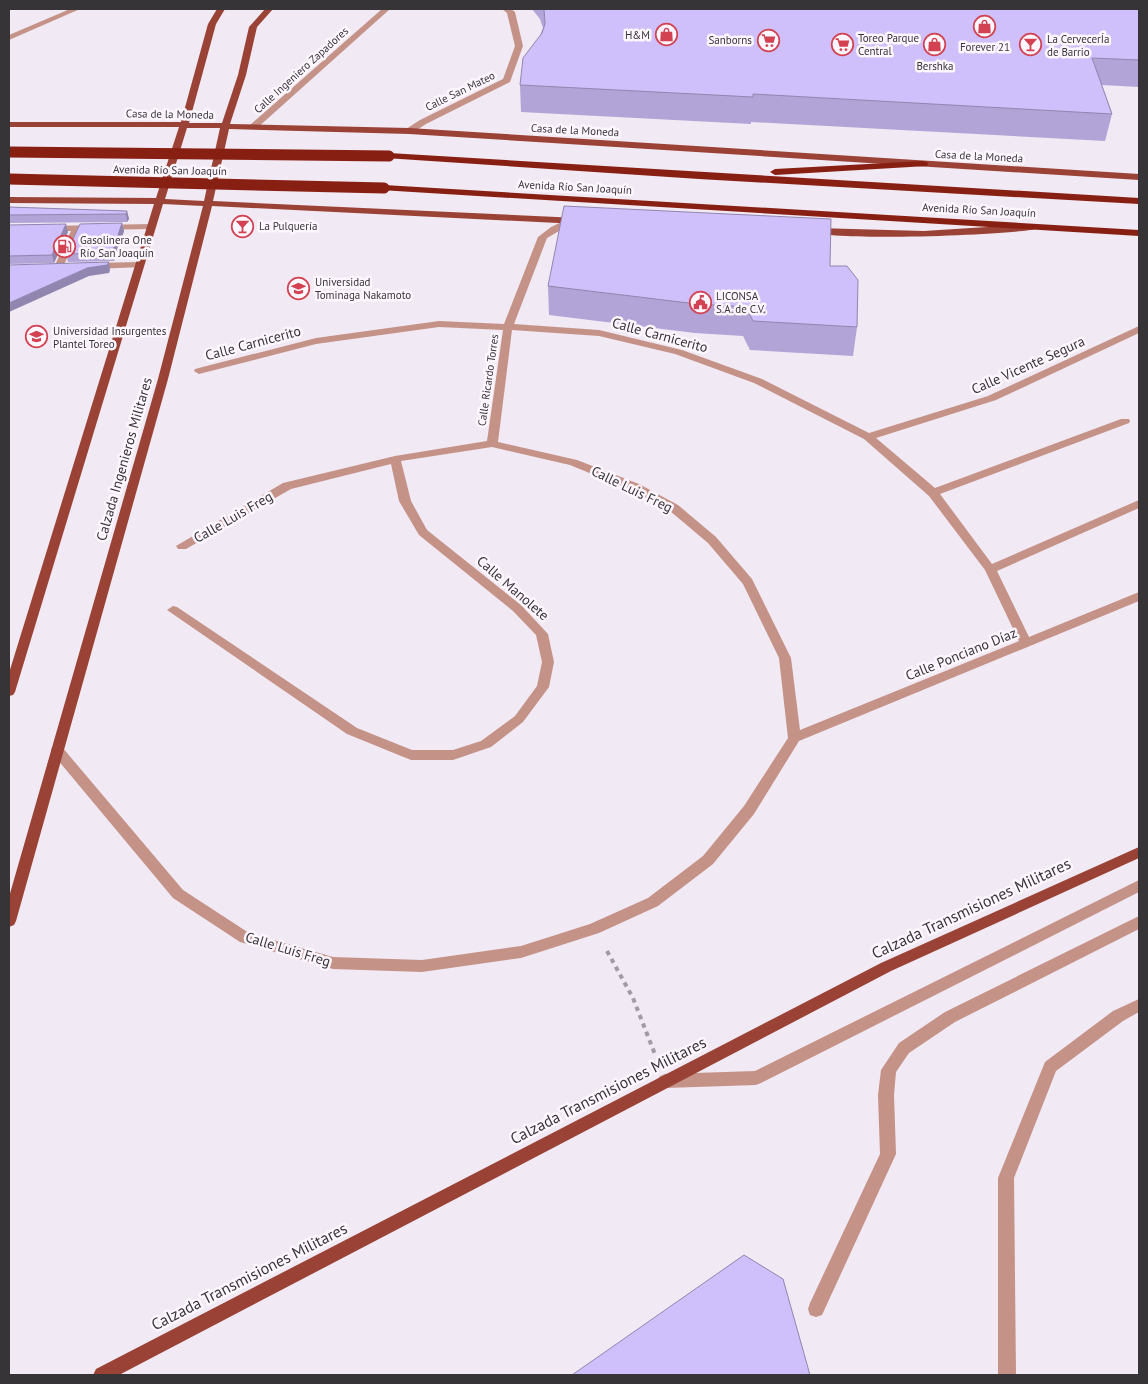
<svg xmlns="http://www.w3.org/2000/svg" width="1148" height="1384" viewBox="0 0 1148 1384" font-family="'PT Sans',sans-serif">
<rect width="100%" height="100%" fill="#f1e9f3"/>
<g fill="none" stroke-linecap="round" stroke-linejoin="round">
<polyline stroke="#a19ca3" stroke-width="4" stroke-dasharray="4.5 4.5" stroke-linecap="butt" points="607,951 633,998 656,1057"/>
<g fill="#c59288" fill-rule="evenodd">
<polygon points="70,9 80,9 9,40 9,35"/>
<polygon points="382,9 390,9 256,129 250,129 250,125"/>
<polygon points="502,9 511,9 515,12 523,46 510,82 426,124 412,133 406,133 406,129 420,120 503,79 515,46 507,13"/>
<path d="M570,218L573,219V223L547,238L514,324L599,330L682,350L762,379L869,433L988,396L1139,326V333L996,400L876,438L935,488L1121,419H1129L1130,421L1129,423L940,494L992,564L1139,500V508L997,571L1029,637L1139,592V601L799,741L754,814L713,864L658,906L599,933L521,958L422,972L333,969L240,942L173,898L52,753L51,750L52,747H62L183,890L249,933L333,957L422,960L521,946L590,924L648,898L703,856L744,806L788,738L779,658L743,584L708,543L670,511L631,490L570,465L492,447L401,461L411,501L427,530L521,605L548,634L554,662L549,687L523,722L491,747L453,760H411L347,734L167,610L173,606L177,607L357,728L412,750H453L481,741L515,716L537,686L542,662L536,635L513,611L419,535L399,501L391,464L291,489L186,549H178L176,546L283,483L395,456L487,441L503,330L439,327L316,344L199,374L194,371L195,369L316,338L439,321L504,324L538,237L551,227ZM512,330L599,336L675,354L754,383L864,439L929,496L985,570L1019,641L800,730L791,658L752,579L716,537L678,505L639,484L577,460L498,442Z"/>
<polygon points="151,224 154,225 154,229 80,230 62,269 59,270 54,267 71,231 51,231 46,228 48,226"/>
<polygon points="139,262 142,263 142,267 94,269 89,266 94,263"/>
<polygon points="1139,880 1139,892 761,1083 756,1085 665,1088 660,1086 657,1081 660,1076 665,1074 755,1071"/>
<polygon points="1139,916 1139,929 955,1022 909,1053 896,1072 894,1095 896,1154 822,1315 816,1317 810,1315 808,1309 810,1303 880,1154 878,1095 881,1070 899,1043 945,1012"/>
<polygon points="1139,999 1139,1012 1123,1021 1056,1071 1014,1178 1016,1375 998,1375 998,1178 1045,1062 1113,1011"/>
</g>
<g fill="#9a4235" fill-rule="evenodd">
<path d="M217,9H225L216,24L189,123H222L238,75L249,27L265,9H273L257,27L246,75L230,124L409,128L1139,174V180L409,134L229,129L213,201L578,218L583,221L578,224L212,206L168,379L16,921L14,925L9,927V897L158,379L203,206L163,204L15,692L13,695L9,696V673L154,204L9,203V197L156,198L179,127H9V122H181L208,24ZM187,128H220L204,201L165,199Z"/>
<path d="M1033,224L1038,227L1036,229C1011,235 825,242 811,231L816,228L924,231Z"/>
<polygon points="1139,847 1139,858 891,971 119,1375 93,1375 96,1369 881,963"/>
</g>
<g fill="#881f13" fill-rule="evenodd">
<polygon points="389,153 1139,198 1139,204 699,179 385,158 384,156"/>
<polygon points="923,161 927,162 928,164 927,166 775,175 770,172 775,169"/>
<polygon points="384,185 1139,230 1139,236 380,190 379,188"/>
</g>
<g stroke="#881f13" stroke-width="11">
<polyline points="9,152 389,156"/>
<polyline points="9,179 384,188"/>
</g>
</g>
<g fill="#b2a4d7">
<polygon points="532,9 1139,9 1139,87 1102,85 1112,114 1105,141 751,122 751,124 521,112 520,85 543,28 540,19"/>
<polygon points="9,207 127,211 129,219 127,222 9,223"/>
<polygon points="122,223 124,231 114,261 68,262 66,254"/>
<polygon points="9,225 68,232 54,263 9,264"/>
<polygon points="830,266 857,327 853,356 750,350 743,336 695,333 549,315 548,286"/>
</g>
<g fill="#9186af">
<polygon points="127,211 129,219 127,222 126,214"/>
<polygon points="122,223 124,231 114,261 112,253"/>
<polygon points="66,224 68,232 54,263 52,255"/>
<polygon points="109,262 110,270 109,273 89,276 9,312 9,303 87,268"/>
</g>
<g fill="#cfbffa" stroke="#9186af">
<polygon points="544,9 1139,9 1139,60 1092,58 1112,114 753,94 753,97 520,85 523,58 542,33 545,24"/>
<polygon points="564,206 831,219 830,266 847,266 858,280 857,327 753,321 746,307 697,304 548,286"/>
<polygon points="9,207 127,211 126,214 9,215"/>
<polygon points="122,223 112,253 66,254 80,224"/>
<polygon points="66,224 52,255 9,256 9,225"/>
<polygon points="109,262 107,265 87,268 9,303 9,265"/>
<polygon points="744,1255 783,1279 810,1375 572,1375"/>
</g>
<defs>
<symbol id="shop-ring" viewBox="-11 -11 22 22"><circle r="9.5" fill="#fef7ff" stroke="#d24250" stroke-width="1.5"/><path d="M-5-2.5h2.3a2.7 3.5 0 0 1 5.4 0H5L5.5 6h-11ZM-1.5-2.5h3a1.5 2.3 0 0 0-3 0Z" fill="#d24250"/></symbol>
<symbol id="supermarket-ring" viewBox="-11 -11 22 22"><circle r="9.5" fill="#fef7ff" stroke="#d24250" stroke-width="1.5"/><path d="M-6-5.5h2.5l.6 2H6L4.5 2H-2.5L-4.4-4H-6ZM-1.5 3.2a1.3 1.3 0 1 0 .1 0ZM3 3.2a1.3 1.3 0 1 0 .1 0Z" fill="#d24250"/></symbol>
<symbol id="bar-ring" viewBox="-11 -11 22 22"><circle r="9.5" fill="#fef7ff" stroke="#d24250" stroke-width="1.5"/><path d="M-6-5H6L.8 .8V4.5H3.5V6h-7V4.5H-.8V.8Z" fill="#d24250"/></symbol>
<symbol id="fuel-ring" viewBox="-11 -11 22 22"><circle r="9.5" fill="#fef7ff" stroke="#d24250" stroke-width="1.5"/><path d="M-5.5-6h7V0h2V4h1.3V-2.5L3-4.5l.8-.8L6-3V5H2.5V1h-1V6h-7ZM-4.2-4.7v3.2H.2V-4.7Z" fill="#d24250"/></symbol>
<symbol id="university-ring" viewBox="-11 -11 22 22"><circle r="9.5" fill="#fef7ff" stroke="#d24250" stroke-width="1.5"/><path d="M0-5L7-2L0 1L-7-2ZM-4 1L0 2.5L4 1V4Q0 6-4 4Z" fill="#d24250"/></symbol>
<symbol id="civic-ring" viewBox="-11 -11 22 22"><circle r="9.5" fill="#fef7ff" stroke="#d24250" stroke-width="1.5"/><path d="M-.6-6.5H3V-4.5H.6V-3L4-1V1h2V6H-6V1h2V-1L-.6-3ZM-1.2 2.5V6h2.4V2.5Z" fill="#d24250"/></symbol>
</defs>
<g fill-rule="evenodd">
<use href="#shop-ring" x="972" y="14" width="25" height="25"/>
<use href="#shop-ring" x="654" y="22" width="25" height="25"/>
<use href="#supermarket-ring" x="756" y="28" width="25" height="25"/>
<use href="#supermarket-ring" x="830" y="32" width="25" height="25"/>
<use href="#shop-ring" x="922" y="32" width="25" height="25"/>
<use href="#bar-ring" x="1018" y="32" width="25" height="25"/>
<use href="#bar-ring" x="230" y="214" width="25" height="25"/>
<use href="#fuel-ring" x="52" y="234" width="25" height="25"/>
<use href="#university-ring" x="286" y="276" width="25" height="25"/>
<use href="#civic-ring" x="688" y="290" width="25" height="25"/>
<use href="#university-ring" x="24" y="324" width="25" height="25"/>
</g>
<g text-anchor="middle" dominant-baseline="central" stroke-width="5" stroke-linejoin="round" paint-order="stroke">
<g font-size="11" fill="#373438" stroke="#fef7ff" text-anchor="start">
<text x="650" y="35" text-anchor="end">H&amp;M</text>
<text x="858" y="38">Toreo Parque<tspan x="858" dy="13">Central</tspan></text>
<text x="1047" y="39">La CervecerÍa<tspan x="1047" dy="13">de Barrio</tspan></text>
<text x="752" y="40" text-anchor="end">Sanborns</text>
<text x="985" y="47" text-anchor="middle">Forever 21</text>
<text x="935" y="66" text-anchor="middle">Bershka</text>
<text x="259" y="226">La Pulquería</text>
<text x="80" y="240">Gasolinera One<tspan x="80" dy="13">Río San Joaquín</tspan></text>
<text x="315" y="282">Universidad<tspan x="315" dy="13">Tominaga Nakamoto</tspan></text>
<text x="716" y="296">LICONSA<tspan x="716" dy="13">S.A. de C.V.</tspan></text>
<text x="53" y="331">Universidad Insurgentes<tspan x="53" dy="13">Plantel Toreo</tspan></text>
</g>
<g font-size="11" fill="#373438" stroke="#fef7ff">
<text transform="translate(301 70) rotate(-42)">Calle Ingeniero Zapadores</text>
<text transform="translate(460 91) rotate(-26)">Calle San Mateo</text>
<text transform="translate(170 114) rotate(1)">Casa de la Moneda</text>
<text transform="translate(575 130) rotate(3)">Casa de la Moneda</text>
<text transform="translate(979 156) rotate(3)">Casa de la Moneda</text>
<text transform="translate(170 170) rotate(1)">Avenida Río San Joaquín</text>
<text transform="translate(575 187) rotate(3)">Avenida Río San Joaquín</text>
<text transform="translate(979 210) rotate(3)">Avenida Río San Joaquín</text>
<text transform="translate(488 380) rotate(-82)">Calle Ricardo Torres</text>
</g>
<g font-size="14" fill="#373438" stroke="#fef7ff">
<text transform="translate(660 335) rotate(15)">Calle Carnicerito</text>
<text transform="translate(253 343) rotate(-15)">Calle Carnicerito</text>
<text transform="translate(1028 365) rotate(-24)">Calle Vicente Segura</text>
<text transform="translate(124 459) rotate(-74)">Calzada Ingenieros Militares</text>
<text transform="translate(632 489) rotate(26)">Calle Luis Freg</text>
<text transform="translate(233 517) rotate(-30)">Calle Luis Freg</text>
<text transform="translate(513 588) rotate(41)">Calle Manolete</text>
<text transform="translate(961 654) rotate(-22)">Calle Ponciano Díaz</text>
<text transform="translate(288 949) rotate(17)">Calle Luis Freg</text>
</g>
<g font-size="16" fill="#373438" stroke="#fef7ff">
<text transform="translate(971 908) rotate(-25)">Calzada Transmisiones Militares</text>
<text transform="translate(608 1090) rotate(-27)">Calzada Transmisiones Militares</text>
<text transform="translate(249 1276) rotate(-27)">Calzada Transmisiones Militares</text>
</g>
</g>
<rect width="1148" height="1384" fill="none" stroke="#373438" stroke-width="20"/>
</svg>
